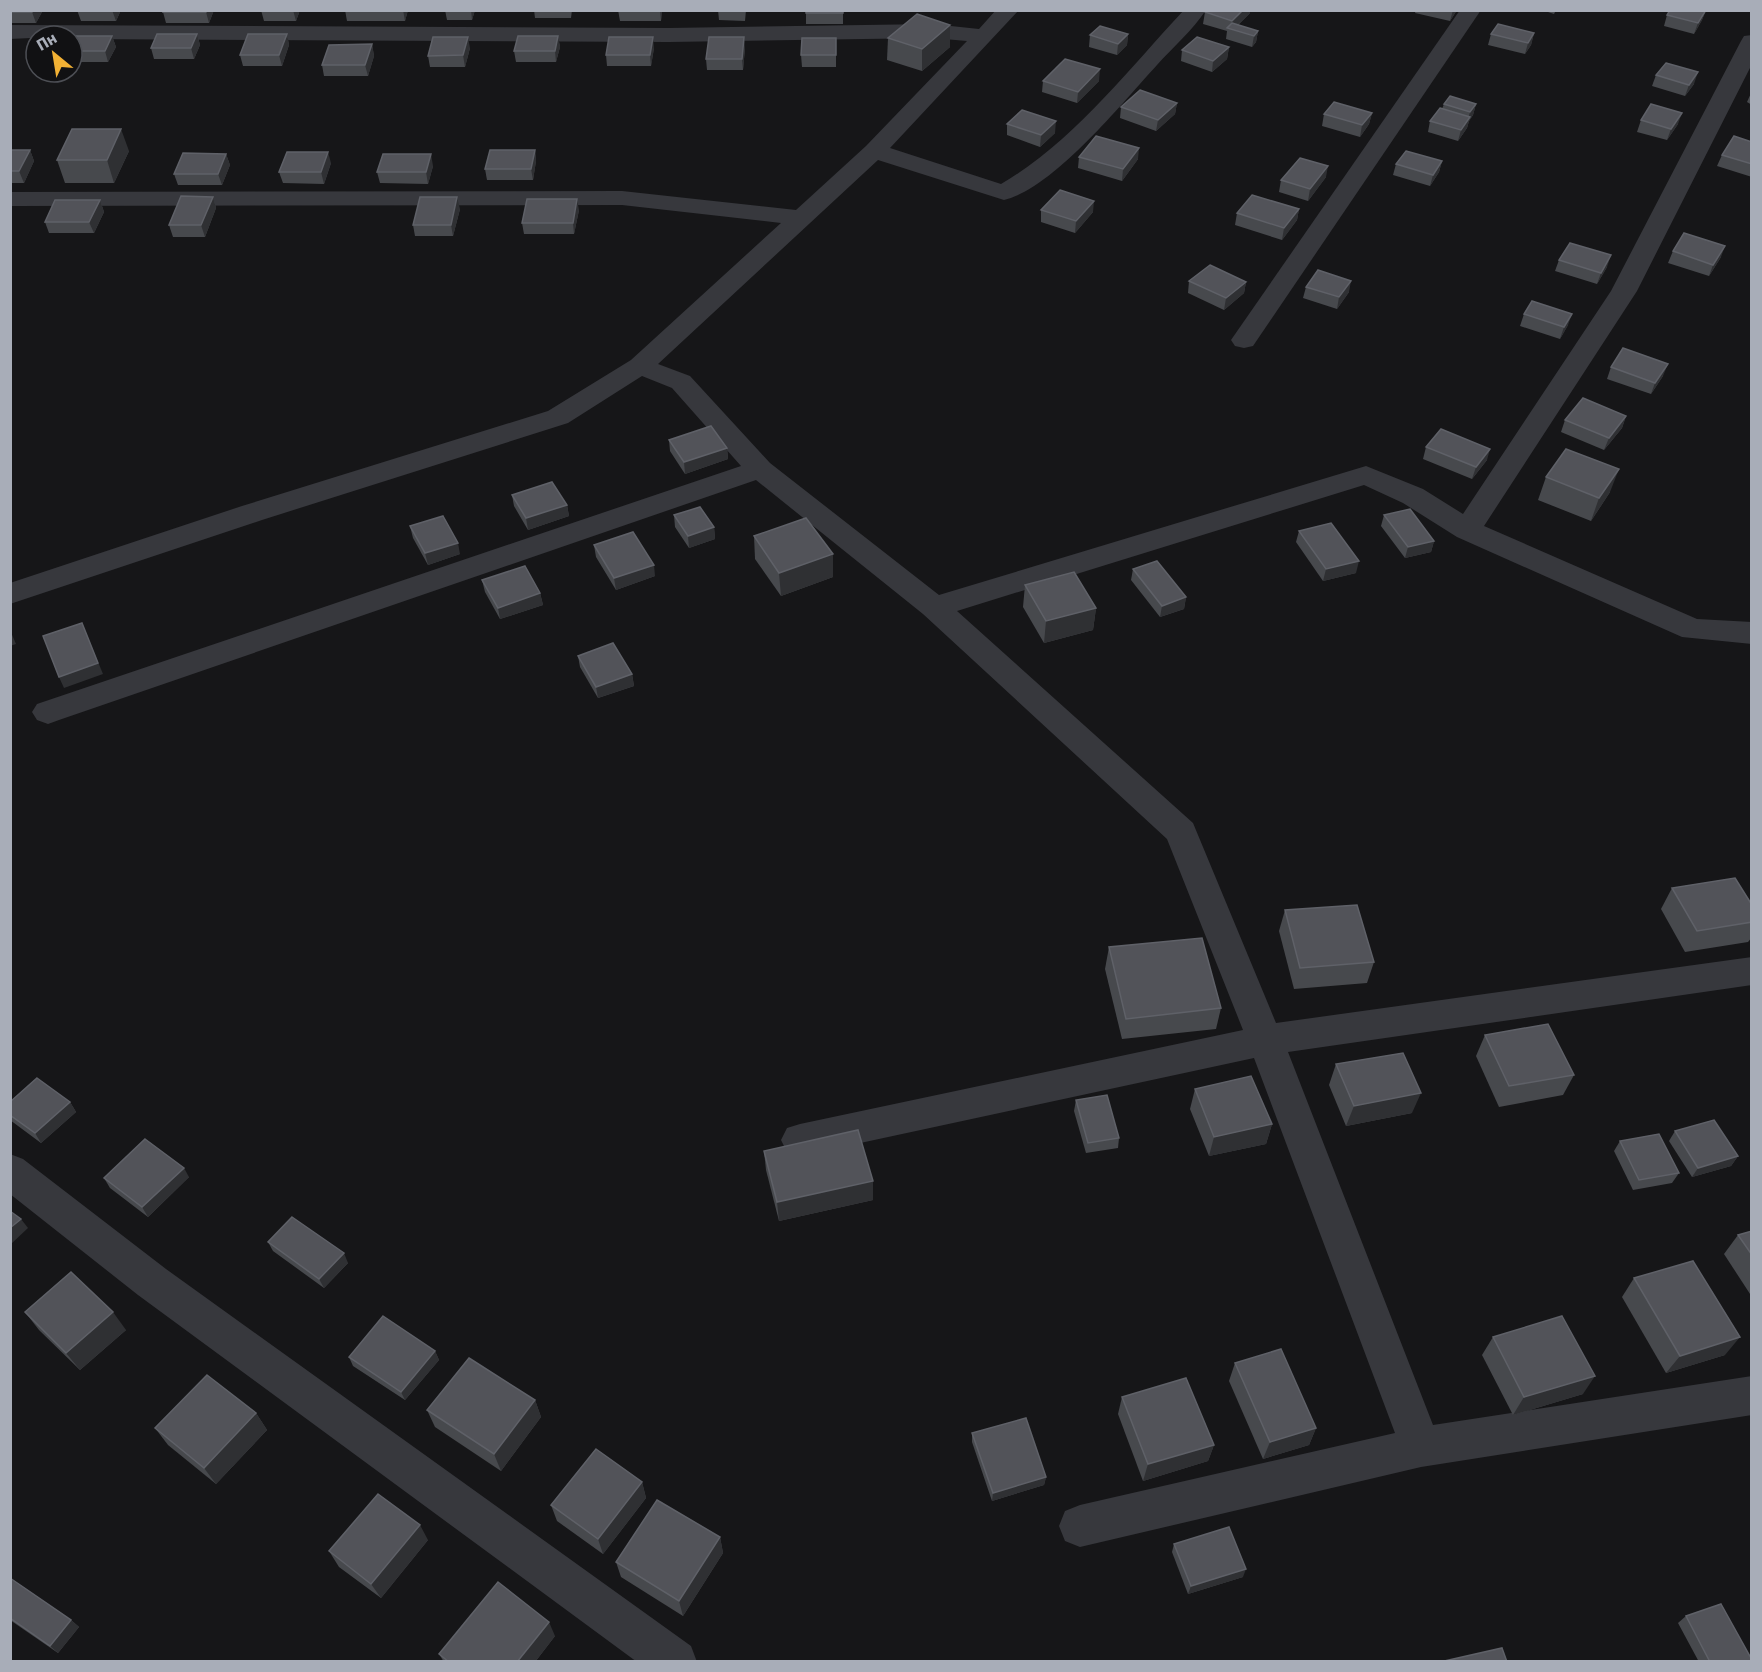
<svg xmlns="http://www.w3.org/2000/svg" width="1762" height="1672" viewBox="0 0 1762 1672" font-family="'Fira Sans',sans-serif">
<rect width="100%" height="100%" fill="#161618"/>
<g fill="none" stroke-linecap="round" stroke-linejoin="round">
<g fill="#37383d" fill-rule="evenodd">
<path d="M996,10H1019L890,148L1001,184C1073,142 1127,71 1184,10H1206C1193,30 1173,47 1157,65C1122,103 1054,188 1004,200L878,160L658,364L690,376L770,463L939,595L1366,466L1423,489L1463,514L1611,291L1741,41L1744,36L1752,35V64L1637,291L1484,526L1697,619L1752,622V644L1682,637L1457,537L1403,503L1364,485L957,611L1193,823L1276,1023L1752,957V985L1288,1052L1433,1425L1752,1376V1415L1421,1467L1080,1547L1065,1541L1059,1526L1065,1511L1080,1505L1395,1433L1254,1058L800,1156L787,1152L781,1140L787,1128L800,1124L1243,1030L1167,839L923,614L756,480L59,720L48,724L37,720L32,712L37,704L741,466L672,388L642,376L568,423L262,520L10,604V583L242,506L548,411L631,360L781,223L622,205L10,206V192L622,191L796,210L866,146L967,41L932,38L669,42L72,39V36L10,39V25L669,28L932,24L979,29Z"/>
<polygon points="1460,10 1481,10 1253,346 1244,348 1235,346 1231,340"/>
<polygon points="10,1154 23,1159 166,1269 691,1646 697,1662 637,1662 138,1295 10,1194"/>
</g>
</g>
<g fill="#47494d">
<polygon points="10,10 42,10 42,12 36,23 10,23"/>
<polygon points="77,10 121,10 116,21 81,21"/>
<polygon points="164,10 214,10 209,23 166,23 163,12"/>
<polygon points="261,10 300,10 296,21 264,21"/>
<polygon points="345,10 408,10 405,21 347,21"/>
<polygon points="445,10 475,10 472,20 447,20"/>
<polygon points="534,10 572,10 571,18 535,18"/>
<polygon points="618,10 662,10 661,21 620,21"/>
<polygon points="718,10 746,10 745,21 719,20"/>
<rect x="806" y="10" width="37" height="14"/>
<polygon points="1416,10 1457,10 1450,21 1415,13"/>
<polygon points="1542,10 1556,10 1554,14"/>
<polygon points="1706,10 1702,20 1694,34 1664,26 1667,15"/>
<polygon points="1205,12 1250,13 1238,25 1258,31 1256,42 1252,47 1226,39 1227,31 1203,24"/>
<polygon points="1534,33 1531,45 1525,54 1488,45 1491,34"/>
<polygon points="197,34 200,45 194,59 154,59 151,48"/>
<polygon points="287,34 289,45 282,66 243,66 240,55"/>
<polygon points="1128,34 1127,45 1117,55 1089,47 1090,35"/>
<polygon points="72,36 112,36 116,47 108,62 72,62"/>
<polygon points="558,36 560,47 556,62 516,62 514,51"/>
<polygon points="836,38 836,67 802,67 801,55"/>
<polygon points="888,38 950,47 922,71 887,60"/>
<polygon points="372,44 374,56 368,76 324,76 322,65"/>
<polygon points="1229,47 1227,59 1212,72 1181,61 1182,50"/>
<polygon points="470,48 465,67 430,67 428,56"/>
<polygon points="654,48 651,66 607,66 606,55"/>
<polygon points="745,48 743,70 707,70 706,59"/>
<polygon points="1656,75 1694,84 1685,96 1652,86"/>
<polygon points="1043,81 1099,81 1077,103 1042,92"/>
<polygon points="1752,91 1752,105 1747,102"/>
<polygon points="1177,103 1175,114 1156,131 1120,118 1121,107"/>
<polygon points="1444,104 1476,104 1473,115 1469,121 1467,128 1458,141 1428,132 1430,121 1442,109"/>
<polygon points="1372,113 1369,124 1360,137 1322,126 1324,114"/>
<polygon points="1641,120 1678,124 1667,140 1637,132"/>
<polygon points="1007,124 1055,133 1040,147 1007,135"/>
<polygon points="1752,142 1752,177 1717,166 1722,155"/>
<polygon points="10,150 30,150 34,161 24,183 10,183"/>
<polygon points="535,150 536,161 533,180 487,180 485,169"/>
<polygon points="129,151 114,183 65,183 57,160"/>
<polygon points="226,154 230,165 222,185 178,185 174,174"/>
<polygon points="1079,157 1138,159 1122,181 1078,168"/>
<polygon points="1442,161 1439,172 1430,186 1393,175 1396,164"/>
<polygon points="331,163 324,184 283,183 279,172"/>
<polygon points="433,166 428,184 380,183 377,172"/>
<polygon points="1326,177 1308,201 1279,192 1281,180"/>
<polygon points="213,197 216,208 205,237 173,237 169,225"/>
<polygon points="100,200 104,212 94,233 49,233 45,222"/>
<polygon points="460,209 453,236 415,236 413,225"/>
<polygon points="1299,209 1297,220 1282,240 1235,225 1237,213"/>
<polygon points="579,210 574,234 524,234 522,223"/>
<polygon points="1041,210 1093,212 1075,233 1041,222"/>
<polygon points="1673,251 1721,257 1709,276 1668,263"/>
<polygon points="1559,260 1607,267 1597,284 1555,271"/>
<polygon points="1189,281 1246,282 1244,293 1224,310 1188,293"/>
<polygon points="1306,287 1349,292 1337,309 1303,298"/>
<polygon points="1524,314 1568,325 1560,339 1520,326"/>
<polygon points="1611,367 1663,376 1651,394 1607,379"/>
<polygon points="1626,416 1622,428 1604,450 1561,432 1565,420"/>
<polygon points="669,440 727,448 728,459 685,474 670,451"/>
<polygon points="1426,447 1487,460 1472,479 1423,459"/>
<polygon points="1546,477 1610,492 1591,521 1538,500"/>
<polygon points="512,495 567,505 569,516 528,530 514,506"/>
<polygon points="674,515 714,527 715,539 689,548 675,527"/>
<polygon points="1384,515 1434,541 1431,552 1405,558 1381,526"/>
<polygon points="410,526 460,554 428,565 413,538"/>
<polygon points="1299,531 1356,573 1323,581 1296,542"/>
<polygon points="754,536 833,554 833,577 781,596 755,559"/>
<polygon points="594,545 655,576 616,590 596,557"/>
<polygon points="1133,569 1186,597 1184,609 1160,617 1131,580"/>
<polygon points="482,580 540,593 543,605 500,619 485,592"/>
<polygon points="1025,585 1096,608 1093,630 1044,643 1023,607"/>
<polygon points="578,656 632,674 634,686 598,698 580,667"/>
<polygon points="1672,888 1752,905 1752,937 1748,942 1685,952 1661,909"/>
<polygon points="1285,910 1374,962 1367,983 1294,989 1279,931"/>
<polygon points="1109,947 1221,1008 1216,1029 1122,1039 1105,969"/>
<polygon points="1485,1035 1574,1075 1563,1095 1499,1107 1476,1056"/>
<polygon points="1336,1064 1412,1113 1346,1126 1329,1085"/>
<polygon points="1195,1089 1272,1124 1266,1144 1209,1156 1190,1109"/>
<polygon points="1076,1100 1119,1138 1118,1148 1086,1153 1074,1111"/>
<polygon points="10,1102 70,1102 76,1112 41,1143 10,1120"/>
<polygon points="1675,1131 1738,1156 1731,1166 1692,1177 1669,1141"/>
<polygon points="1620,1141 1679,1173 1672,1183 1633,1190 1614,1151"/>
<polygon points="764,1151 873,1200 779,1221 766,1170"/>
<polygon points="189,1177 148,1217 110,1188 104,1178"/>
<polygon points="1752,1231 1752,1297 1724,1254 1738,1235"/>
<polygon points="268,1242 348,1263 324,1288 273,1251"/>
<polygon points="1634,1278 1725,1355 1666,1373 1622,1297"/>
<polygon points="25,1312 126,1330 80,1370 39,1330"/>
<polygon points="1493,1337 1583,1394 1513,1415 1482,1355"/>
<polygon points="435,1351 439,1360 405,1400 353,1366 349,1357"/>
<polygon points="1235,1363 1316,1428 1309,1445 1263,1459 1229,1381"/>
<polygon points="1122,1397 1214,1445 1208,1461 1143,1481 1118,1414"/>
<polygon points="535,1400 541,1417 501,1471 435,1427 427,1410"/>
<polygon points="256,1413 267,1430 216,1484 168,1445 155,1428"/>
<polygon points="972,1433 1046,1477 1044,1485 992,1501 972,1442"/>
<polygon points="642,1482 646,1498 603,1554 557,1521 551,1505"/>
<polygon points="720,1537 723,1553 683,1616 621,1577 616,1562"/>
<polygon points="428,1540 381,1598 339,1567 329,1551"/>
<polygon points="1174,1544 1243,1577 1188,1594 1172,1552"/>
<polygon points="10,1578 71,1620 79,1627 58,1653 10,1620"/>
<polygon points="1686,1616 1752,1662 1699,1662 1678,1623"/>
<polygon points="555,1636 535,1662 444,1662 439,1654"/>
</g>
<g fill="#2f3033">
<polygon points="33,10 42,10 42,12 36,23 32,12"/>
<polygon points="112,10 121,10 116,21"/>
<polygon points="207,10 214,10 209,23 206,12"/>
<polygon points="293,10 300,10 296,21"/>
<polygon points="403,10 408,10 405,21"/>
<polygon points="471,10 475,10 472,20"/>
<polygon points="660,10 662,10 661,21"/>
<polygon points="1243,10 1250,10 1250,13 1233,29 1231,29 1232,21"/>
<polygon points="1453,10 1457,10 1450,21"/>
<polygon points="1706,10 1702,20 1694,34 1698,23"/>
<polygon points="950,25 950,47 922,71 922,49"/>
<polygon points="1258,31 1256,42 1252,47 1254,36"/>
<polygon points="1534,33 1531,45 1525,54 1528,43"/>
<polygon points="197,34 200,45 194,59 191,48"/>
<polygon points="287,34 289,45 282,66 279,55"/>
<polygon points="1128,34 1127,45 1117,55 1118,44"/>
<polygon points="112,36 116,47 108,62 105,51"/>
<polygon points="558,36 560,47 556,62 555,51"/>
<polygon points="468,37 470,48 465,67 463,55"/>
<polygon points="653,37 654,48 651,66 650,55"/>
<polygon points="744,37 745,48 743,70 742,59"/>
<polygon points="372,44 374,56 368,76 365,65"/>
<polygon points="1229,47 1227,59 1212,72 1213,61"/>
<polygon points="1100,69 1099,81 1077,103 1078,92"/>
<polygon points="1698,72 1694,84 1685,96 1689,85"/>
<polygon points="1177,103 1175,114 1156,131 1158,120"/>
<polygon points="1476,104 1473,115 1469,121 1467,128 1458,141 1461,130 1468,119 1470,112"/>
<polygon points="1372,113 1369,124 1360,137 1362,125"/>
<polygon points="1682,113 1678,124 1667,140 1671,129"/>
<polygon points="1056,121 1055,133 1040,147 1041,135"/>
<polygon points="121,129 129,151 114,183 107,160"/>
<polygon points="1139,148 1138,159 1122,181 1123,169"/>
<polygon points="30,150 34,161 24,183 19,171"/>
<polygon points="535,150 536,161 533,180 531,169"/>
<polygon points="328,152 331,163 324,184 321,172"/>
<polygon points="226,154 230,165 222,185 218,174"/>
<polygon points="431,154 433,166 428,184 426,172"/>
<polygon points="1442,161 1439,172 1430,186 1433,175"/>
<polygon points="1328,166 1326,177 1308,201 1310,189"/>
<polygon points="213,197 216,208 205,237 201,225"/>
<polygon points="457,197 460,209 453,236 451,225"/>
<polygon points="577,199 579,210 574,234 573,223"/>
<polygon points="100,200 104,212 94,233 89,222"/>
<polygon points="1094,201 1093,212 1075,233 1076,221"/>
<polygon points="1299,209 1297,220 1282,240 1284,228"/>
<polygon points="1725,246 1721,257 1709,276 1713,265"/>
<polygon points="1611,255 1607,267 1597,284 1601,273"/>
<polygon points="1351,281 1349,292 1337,309 1339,297"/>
<polygon points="1246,282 1244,293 1224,310 1226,298"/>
<polygon points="1572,314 1568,325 1560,339 1564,327"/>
<polygon points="1668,364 1663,376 1651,394 1655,383"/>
<polygon points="1626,416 1622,428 1604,450 1609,438"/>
<polygon points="727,448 728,459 685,474 684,462"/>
<polygon points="1490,449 1487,460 1472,479 1476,467"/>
<polygon points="1619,469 1610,492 1591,521 1599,498"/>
<polygon points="567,505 569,516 528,530 526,518"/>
<polygon points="714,527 715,539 689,548 688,536"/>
<polygon points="1434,541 1431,552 1405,558 1408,547"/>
<polygon points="458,543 460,554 428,565 425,553"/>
<polygon points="833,554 833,577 781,596 779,573"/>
<polygon points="1359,561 1356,573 1323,581 1326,569"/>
<polygon points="654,565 655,576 616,590 614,578"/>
<polygon points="540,593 543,605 500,619 498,608"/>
<polygon points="1186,597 1184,609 1160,617 1162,606"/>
<polygon points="1096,608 1093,630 1044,643 1046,621"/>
<polygon points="82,623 103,674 64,688 59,677"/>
<polygon points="10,630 16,644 10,646"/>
<polygon points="632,674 634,686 598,698 596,687"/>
<polygon points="1421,1093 1412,1113 1346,1126 1354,1106"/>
<polygon points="70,1102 76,1112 41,1143 35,1133"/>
<polygon points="1272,1124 1266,1144 1209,1156 1214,1137"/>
<polygon points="1738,1156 1731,1166 1692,1177 1698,1168"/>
<polygon points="184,1168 189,1177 148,1217 142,1207"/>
<polygon points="873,1181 873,1200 779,1221 777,1202"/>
<polygon points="21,1219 28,1228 10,1245 10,1228"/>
<polygon points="344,1253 348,1263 324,1288 319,1279"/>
<polygon points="113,1312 126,1330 80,1370 66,1353"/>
<polygon points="1740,1337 1725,1355 1666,1373 1680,1356"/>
<polygon points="435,1351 439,1360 405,1400 401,1392"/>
<polygon points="1595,1376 1583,1394 1513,1415 1524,1397"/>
<polygon points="535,1400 541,1417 501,1471 494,1454"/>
<polygon points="256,1413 267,1430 216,1484 204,1468"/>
<polygon points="1316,1428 1309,1445 1263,1459 1270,1442"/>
<polygon points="1214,1445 1208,1461 1143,1481 1148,1464"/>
<polygon points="1046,1477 1044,1485 992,1501 993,1493"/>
<polygon points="642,1482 646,1498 603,1554 598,1539"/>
<polygon points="420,1525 428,1540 381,1598 371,1584"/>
<polygon points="720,1537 723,1553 683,1616 679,1601"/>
<polygon points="1246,1569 1243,1577 1188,1594 1191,1586"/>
<polygon points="71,1620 79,1627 58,1653 50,1646"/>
<polygon points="549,1622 555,1636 535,1662 517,1662"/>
</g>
<g fill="#525359" stroke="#5f6168" stroke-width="1.5">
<polygon points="10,10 33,10 32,12 10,12"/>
<polygon points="164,10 207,10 206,12 163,12"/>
<rect x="806" y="10" width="37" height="3"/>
<polygon points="1207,10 1243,10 1232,21 1205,12"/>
<polygon points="1670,10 1706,10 1698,23 1667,15"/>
<polygon points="917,14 950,25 922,49 888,38"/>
<polygon points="1232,23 1258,31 1254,36 1227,28"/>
<polygon points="1498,24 1534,33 1528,43 1491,34"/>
<polygon points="1100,26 1128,34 1118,44 1090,35"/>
<polygon points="157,34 197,34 191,48 151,48"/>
<polygon points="248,34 287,34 279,55 240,55"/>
<polygon points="64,36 112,36 105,51 72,51 72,36"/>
<polygon points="518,36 558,36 555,51 514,51"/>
<polygon points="433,37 468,37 463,55 428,56"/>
<polygon points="609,37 653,37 650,55 606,55"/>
<polygon points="709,37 744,37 742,59 706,59"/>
<polygon points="1197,37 1229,47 1213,61 1182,50"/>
<polygon points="802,38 836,38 836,55 801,55"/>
<polygon points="372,44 365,65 322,65 329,45"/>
<polygon points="1065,59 1100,69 1078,92 1043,81"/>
<polygon points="1666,63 1698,72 1689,85 1656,75"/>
<polygon points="1140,90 1177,103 1158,120 1121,107"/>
<polygon points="1450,96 1476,104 1470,112 1444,104"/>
<polygon points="1334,102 1372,113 1362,125 1324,114"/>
<polygon points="1651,104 1682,113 1671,129 1641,120"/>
<polygon points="1440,108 1470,117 1461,130 1430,121"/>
<polygon points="1022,110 1056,121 1041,135 1007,124"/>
<polygon points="72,129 121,129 107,160 57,160"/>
<polygon points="1096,136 1139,148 1123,169 1079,157"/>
<polygon points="1734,136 1752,142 1752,164 1722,155"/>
<polygon points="10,150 30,150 19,171 10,171"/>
<polygon points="490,150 535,150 531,169 485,169"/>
<polygon points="1406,151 1442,161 1433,175 1396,164"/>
<polygon points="287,152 328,152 321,172 279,172"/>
<polygon points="183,153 226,154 218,174 174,174"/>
<polygon points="383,154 431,154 426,172 377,172"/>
<polygon points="1300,158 1328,166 1310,189 1281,180"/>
<polygon points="1060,190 1094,201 1076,221 1041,210"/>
<polygon points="1252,195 1299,209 1284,228 1237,213"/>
<polygon points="181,196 213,197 201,225 169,225"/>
<polygon points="420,197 457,197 451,225 413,225"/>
<polygon points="527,199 577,199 573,223 522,223"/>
<polygon points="55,200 100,200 89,222 45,222"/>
<polygon points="1684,233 1725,246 1713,265 1673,251"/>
<polygon points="1570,243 1611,255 1601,273 1559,260"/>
<polygon points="1210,265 1246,282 1226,298 1189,281"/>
<polygon points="1318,270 1351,281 1339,297 1306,287"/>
<polygon points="1532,301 1572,314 1564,327 1524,314"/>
<polygon points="1623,348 1668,364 1655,383 1611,367"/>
<polygon points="1583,398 1626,416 1609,438 1565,420"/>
<polygon points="711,426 727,448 684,462 669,440"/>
<polygon points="1441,429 1490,449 1476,467 1426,447"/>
<polygon points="1566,449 1619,469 1599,498 1546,477"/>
<polygon points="552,482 567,505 526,518 512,495"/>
<polygon points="700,507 714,527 688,536 674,515"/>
<polygon points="1410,509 1434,541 1408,547 1384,515"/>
<polygon points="443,516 458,543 425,553 410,526"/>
<polygon points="806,518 833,554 779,573 754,536"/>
<polygon points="1331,523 1359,561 1326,569 1299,531"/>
<polygon points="633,532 654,565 614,578 594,545"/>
<polygon points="1157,561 1186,597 1162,606 1133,569"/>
<polygon points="525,566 540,593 498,608 482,580"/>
<polygon points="1074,572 1096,608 1046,621 1025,585"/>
<polygon points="82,623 98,663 59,677 43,636"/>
<polygon points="613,643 632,674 596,687 578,656"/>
<polygon points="1735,878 1752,905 1752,922 1697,931 1672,888"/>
<polygon points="1357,905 1374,962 1300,968 1285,910"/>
<polygon points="1202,938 1221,1008 1126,1019 1109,947"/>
<polygon points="1548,1024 1574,1075 1509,1086 1485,1035"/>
<polygon points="1403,1053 1421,1093 1354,1106 1336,1064"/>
<polygon points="1251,1076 1272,1124 1214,1137 1195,1089"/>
<polygon points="37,1078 70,1102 35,1133 10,1115 10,1102"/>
<polygon points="1107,1095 1119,1138 1088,1143 1076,1100"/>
<polygon points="1714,1120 1738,1156 1698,1168 1675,1131"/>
<polygon points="858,1130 873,1181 777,1202 764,1151"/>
<polygon points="1659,1134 1679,1173 1639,1180 1620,1141"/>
<polygon points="145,1139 184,1168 142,1207 104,1178"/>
<polygon points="10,1211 21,1219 10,1228"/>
<polygon points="292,1217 344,1253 319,1279 268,1242"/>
<polygon points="1752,1231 1752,1255 1738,1235"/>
<polygon points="1693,1261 1740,1337 1680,1356 1634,1278"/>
<polygon points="71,1272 113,1312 66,1353 25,1312"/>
<polygon points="383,1316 435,1351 401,1392 349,1357"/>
<polygon points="1562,1316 1595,1376 1524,1397 1493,1337"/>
<polygon points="1281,1349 1316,1428 1270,1442 1235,1363"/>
<polygon points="469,1358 535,1400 494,1454 427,1410"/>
<polygon points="207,1375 256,1413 204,1468 155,1428"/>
<polygon points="1186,1378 1214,1445 1148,1464 1122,1397"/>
<polygon points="1026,1418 1046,1477 993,1493 972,1433"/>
<polygon points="596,1449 642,1482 598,1539 551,1505"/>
<polygon points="378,1494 420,1525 371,1584 329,1551"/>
<polygon points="657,1500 720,1537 679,1601 616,1562"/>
<polygon points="1229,1527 1246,1569 1191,1586 1174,1544"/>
<polygon points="10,1578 71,1620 50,1646 10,1618"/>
<polygon points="498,1582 549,1622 517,1662 449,1662 439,1654"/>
<polygon points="1721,1604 1752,1660 1752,1662 1710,1662 1686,1616"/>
<polygon points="1502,1648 1507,1662 1440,1662"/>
</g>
<rect width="1762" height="1672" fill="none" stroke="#a8adb8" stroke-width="24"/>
<g transform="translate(54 54) rotate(330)"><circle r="28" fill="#111113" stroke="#4d4f55" stroke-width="1.5"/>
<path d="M0-4.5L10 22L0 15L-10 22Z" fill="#f2b134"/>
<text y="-9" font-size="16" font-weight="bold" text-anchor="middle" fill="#a8adb8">Пн</text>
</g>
</svg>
